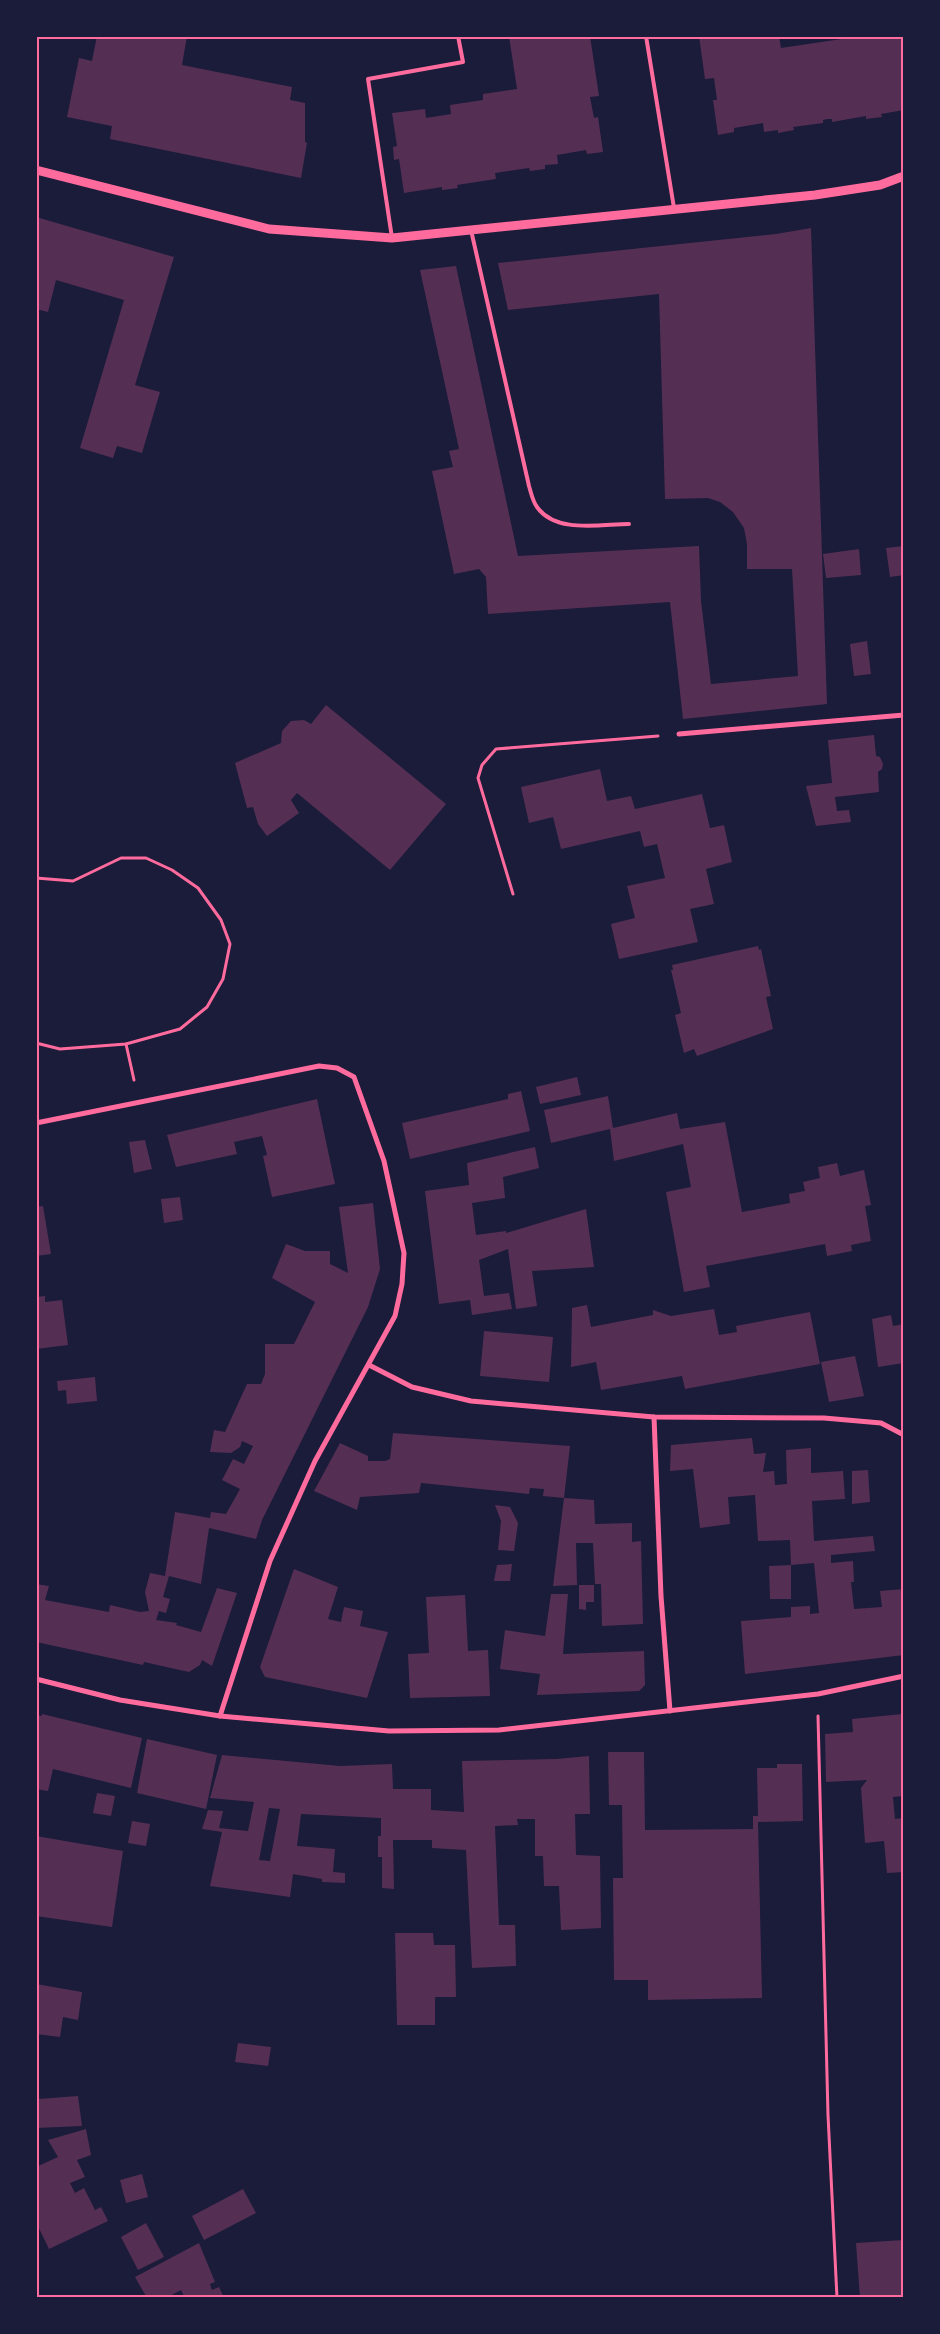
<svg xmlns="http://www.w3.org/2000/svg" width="940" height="2334" viewBox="0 0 940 2334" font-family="Helvetica,sans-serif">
<rect width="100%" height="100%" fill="#1b1b3a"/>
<g fill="#542f53" fill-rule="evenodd">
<polygon points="97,36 187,36 182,65 292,87 290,100 305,103 305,142 307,143 301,178 110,139 112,126 67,117 79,58 92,61"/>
<polygon points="509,36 590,36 599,96 590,97 594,118 598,117 603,152 587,154 586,150 557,155 558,164 545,165 545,169 530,171 529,168 495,173 496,179 457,185 458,188 451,189 442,190 442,187 404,193 399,159 394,160 393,147 397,146 392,113 425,109 426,118 451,114 450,105 483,100 483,94 517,89"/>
<polygon points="699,36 779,36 781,48 862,36 904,36 904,110 881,114 882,117 866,119 866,116 832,122 832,119 827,119 823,120 823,123 793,127 794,130 778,133 778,130 764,132 763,123 734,128 734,132 718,135 713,100 717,100 714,78 705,79"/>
<polygon points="36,217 174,257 135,385 160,392 142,453 117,446 113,458 80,448 124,300 56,280 48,312 36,309"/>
<polygon points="811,228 827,704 683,719 670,602 488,614 486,577 479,569 454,574 432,471 453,467 449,451 459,449 420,270 456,266 518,556 699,546 701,601 711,684 798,676 792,569 747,569 747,544 744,528 733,512 720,502 708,498 665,499 659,294 508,310 498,263 776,234"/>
<polygon points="904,546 904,575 890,577 886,548"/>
<polygon points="859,549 861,575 826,578 823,554"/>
<polygon points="867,641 871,674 854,676 850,644"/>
<polygon points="326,705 446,804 390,870 297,793 291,800 299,813 267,836 258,824 253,807 247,808 235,763 281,743 282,731 291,721 304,720 311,724"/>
<polygon points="874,735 876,756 880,757 883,764 882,769 878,772 879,792 835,797 837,811 849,810 851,822 816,826 806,786 832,783 828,740"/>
<polygon points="600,769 607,801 631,796 635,809 702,794 710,828 724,825 732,862 706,869 714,904 690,909 698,942 619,959 611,924 635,918 627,886 665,878 657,844 644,847 640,831 561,849 553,817 529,823 521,787"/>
<polygon points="758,946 759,950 761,949 771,996 766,997 773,1029 697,1056 694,1049 684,1053 675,1015 681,1013 671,970 673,970 672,965"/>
<polygon points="577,1077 581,1095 540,1104 536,1087"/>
<polygon points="521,1091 530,1131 410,1159 402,1123 508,1099 508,1094"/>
<polygon points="608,1096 613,1128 677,1113 680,1129 725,1122 742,1212 790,1203 789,1194 805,1191 803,1182 820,1178 818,1167 837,1163 840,1176 864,1170 871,1205 865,1206 871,1241 851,1245 852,1251 827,1256 825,1244 706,1266 710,1287 684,1292 666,1192 691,1187 683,1144 614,1161 610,1129 551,1143 544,1110"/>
<polygon points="317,1099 335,1184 272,1197 263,1156 267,1155 262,1136 234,1142 237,1154 176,1167 167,1135"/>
<polygon points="145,1140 152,1169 134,1173 129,1142"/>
<polygon points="535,1147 539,1168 503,1177 505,1198 472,1203 476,1235 506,1231 506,1233 586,1209 594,1267 532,1271 537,1306 516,1309 508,1249 479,1260 484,1296 509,1293 512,1309 472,1315 470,1300 439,1304 425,1191 469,1185 467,1163"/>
<polygon points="180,1197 183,1220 164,1223 161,1199"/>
<polygon points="373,1203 380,1269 368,1307 262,1520 256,1539 209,1528 201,1584 169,1576 163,1597 170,1599 166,1613 159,1611 156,1620 177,1623 176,1625 201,1632 217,1588 237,1593 212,1666 202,1660 200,1665 189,1672 144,1662 143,1665 36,1642 36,1584 49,1586 45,1600 109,1612 110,1605 140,1612 149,1611 145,1592 150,1573 165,1576 175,1512 210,1518 211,1512 226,1514 240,1489 222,1480 233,1459 244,1464 253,1446 242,1441 240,1447 231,1453 210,1452 214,1430 225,1432 247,1384 261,1384 265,1374 265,1344 294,1344 315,1302 272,1278 286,1244 305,1251 330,1251 330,1264 348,1273 339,1207"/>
<polygon points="43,1206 51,1254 36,1256 36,1207"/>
<polygon points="45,1296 45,1302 62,1300 68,1345 36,1349 36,1297"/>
<polygon points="587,1305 591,1327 653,1315 653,1310 671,1316 714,1309 719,1335 737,1332 736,1326 810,1312 820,1364 685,1389 682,1376 601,1390 596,1362 571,1367 572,1308"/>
<polygon points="891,1315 893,1326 904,1324 904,1363 878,1367 872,1319"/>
<polygon points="484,1331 553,1337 549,1382 480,1376"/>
<polygon points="855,1356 864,1396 829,1402 821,1362"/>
<polygon points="95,1377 97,1401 67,1404 66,1390 58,1391 57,1381"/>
<rect x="36" y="1423" width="3" height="20"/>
<polygon points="393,1433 570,1446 564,1498 543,1496 544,1489 530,1488 529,1494 421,1483 419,1493 360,1497 357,1510 314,1491 340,1443 368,1456 368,1461 385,1461 390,1459"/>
<polygon points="752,1438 754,1454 766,1453 763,1472 774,1471 775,1485 787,1484 786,1450 811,1448 811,1473 843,1471 845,1499 812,1501 814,1541 873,1536 875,1551 831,1555 831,1563 853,1561 854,1582 851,1582 854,1609 882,1607 880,1591 904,1589 904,1655 745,1674 741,1621 791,1617 791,1607 810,1606 810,1614 819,1613 814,1563 791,1565 790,1540 758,1541 755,1495 728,1497 730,1524 700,1528 693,1469 670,1471 671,1445"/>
<polygon points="868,1470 870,1502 852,1504 852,1471"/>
<polygon points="564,1498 594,1500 595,1524 632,1523 632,1542 641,1541 643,1624 602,1626 601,1584 595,1584 593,1543 576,1543 577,1585 553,1586"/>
<polygon points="495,1505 510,1507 518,1523 514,1551 498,1550 501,1521"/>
<polygon points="512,1564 510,1581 494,1581 497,1565"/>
<polygon points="791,1565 791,1599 770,1599 769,1566"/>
<polygon points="294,1569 338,1587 328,1619 341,1622 344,1607 363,1611 360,1626 388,1632 367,1698 265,1677 260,1667"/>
<polygon points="579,1585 594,1585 594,1602 586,1602 586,1610 579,1609"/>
<polygon points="551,1594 568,1594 563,1654 644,1651 645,1685 639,1691 537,1695 540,1674 500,1669 505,1630 545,1636"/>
<polygon points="465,1595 468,1651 488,1650 490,1696 410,1698 408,1654 429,1653 426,1597"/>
<polygon points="42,1714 142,1738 131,1788 53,1769 48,1791 36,1789 36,1715 42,1716"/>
<polygon points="902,1714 904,1796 893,1797 895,1819 904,1818 904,1872 887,1873 884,1841 865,1843 861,1788 867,1780 826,1782 825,1734 853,1732 852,1719"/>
<polygon points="147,1739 217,1755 206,1809 137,1793"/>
<polygon points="608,1752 644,1752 645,1830 753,1829 753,1816 758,1816 757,1768 777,1768 777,1764 802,1764 803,1821 758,1822 762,1998 648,2000 648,1980 614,1980 613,1878 623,1878 622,1805 609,1805"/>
<path d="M222,1755L340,1766L392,1764L393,1789H431V1810L464,1812L462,1761L556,1759L589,1756L590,1814H575L576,1855L600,1856L601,1928L561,1930L559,1886H544L543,1856H535V1819H517L518,1825L495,1826L499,1925H515L516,1966L472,1968L466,1850L432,1848V1840H393L394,1889L382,1888V1857H378V1836H381V1818L301,1814L297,1846L335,1849L333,1872L345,1873V1883L322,1882V1879L293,1874L290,1897L210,1886L222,1832L202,1829L208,1810L223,1811L219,1828L248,1831L254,1802L210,1798ZM269,1808L280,1809L270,1861L259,1860Z"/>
<polygon points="97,1793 115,1796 111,1816 93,1813"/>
<polygon points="132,1821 150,1824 146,1846 128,1843"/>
<polygon points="36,1836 123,1851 112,1927 36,1916 38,1880 36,1879"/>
<polygon points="395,1933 433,1933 434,1945 455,1945 456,1997 435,1997 435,2025 397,2025"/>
<polygon points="36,1984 82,1992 78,2020 63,2017 60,2037 36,2034"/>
<polygon points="238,2043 271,2047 268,2066 235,2062"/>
<polygon points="36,2095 38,2099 78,2096 82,2126 36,2128"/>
<polygon points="86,2129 91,2155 77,2160 85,2177 70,2183 75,2193 84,2188 95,2210 101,2207 108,2221 49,2249 36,2222 36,2167 58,2157 48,2140"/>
<polygon points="142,2174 148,2197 126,2203 120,2180"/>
<polygon points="243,2189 256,2213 204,2240 192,2216"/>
<polygon points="146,2223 164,2257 138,2270 121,2237"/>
<polygon points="904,2240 904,2298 860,2298 856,2243"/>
<polygon points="199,2243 215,2282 210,2284 212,2290 219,2287 224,2298 185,2298 181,2290 168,2297 147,2298 135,2277"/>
</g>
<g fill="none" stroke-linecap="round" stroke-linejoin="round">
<g stroke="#ff6b9d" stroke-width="3">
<polyline points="36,878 73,881 121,858 146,858 172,870 198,888 221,920 230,944 223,979 207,1007 180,1029 126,1044 60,1049 36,1043"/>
<polyline points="513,894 478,778 482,765 496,749 658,736"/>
<polyline points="126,1044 134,1080"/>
<polyline points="818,1716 828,2115 837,2298"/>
</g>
<g stroke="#ff6b9d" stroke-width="4">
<polyline points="646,36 674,208"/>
<path d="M471,230L529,486C531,493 533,502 537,507C556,534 601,524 629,524"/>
<polyline points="392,238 368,79 463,62 458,36"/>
</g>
<g stroke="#ff6b9d" stroke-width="5">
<polyline points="679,734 904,715"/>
<polyline points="36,1123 319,1066 337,1068 354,1077 384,1161 404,1253 402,1284 395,1316 315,1461 270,1561 220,1716"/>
<polyline points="369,1365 412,1387 471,1401 654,1417 824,1418 881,1423 904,1435"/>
<polyline points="654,1417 661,1596 670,1711"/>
<polyline points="36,1679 120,1700 220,1716 389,1731 499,1730 818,1694 904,1676"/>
</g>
<polyline stroke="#ff6b9d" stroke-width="9" points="36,170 269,229 392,238 815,195 880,185 904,176"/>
</g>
<rect width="940" height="2334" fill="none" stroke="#1b1b3a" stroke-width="75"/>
<rect x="38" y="38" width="864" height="2258" fill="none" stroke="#ff6b9d" stroke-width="2"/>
</svg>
